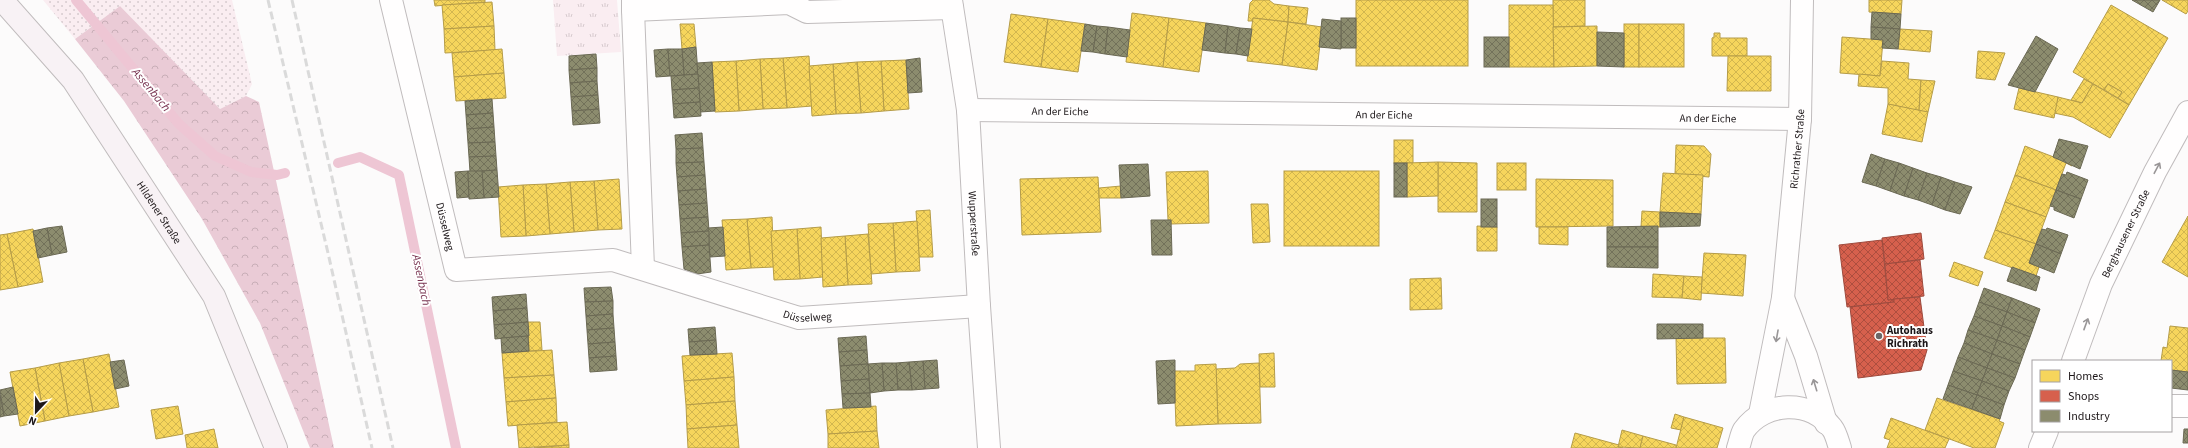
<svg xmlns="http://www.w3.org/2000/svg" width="2188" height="448" viewBox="0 0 2188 448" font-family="'Source Sans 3',sans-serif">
<defs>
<pattern id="grass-dots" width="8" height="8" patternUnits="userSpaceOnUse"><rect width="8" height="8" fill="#faedf1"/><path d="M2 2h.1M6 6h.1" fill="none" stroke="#d6cace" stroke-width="1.8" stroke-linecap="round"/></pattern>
<pattern id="forest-crowns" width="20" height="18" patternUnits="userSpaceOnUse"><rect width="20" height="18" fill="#eacbd6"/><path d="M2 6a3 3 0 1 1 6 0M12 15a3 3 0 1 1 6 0" fill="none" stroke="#c8aeb7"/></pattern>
<pattern id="park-tufts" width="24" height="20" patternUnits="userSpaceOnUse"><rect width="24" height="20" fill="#faedf1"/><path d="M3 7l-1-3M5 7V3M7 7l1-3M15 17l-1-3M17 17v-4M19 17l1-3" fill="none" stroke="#d6cace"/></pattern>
<pattern id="homes-cross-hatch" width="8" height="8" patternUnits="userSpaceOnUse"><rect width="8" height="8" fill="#f6d55c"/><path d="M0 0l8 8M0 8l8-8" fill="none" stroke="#d2b64f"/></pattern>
<pattern id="shops-cross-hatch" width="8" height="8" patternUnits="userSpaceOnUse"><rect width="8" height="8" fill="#d6604d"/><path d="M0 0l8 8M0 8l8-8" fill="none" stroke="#ad4e3f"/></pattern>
<pattern id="industry-cross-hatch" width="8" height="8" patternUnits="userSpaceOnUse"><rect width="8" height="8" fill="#8c8c6e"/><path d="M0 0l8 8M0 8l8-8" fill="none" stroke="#72715a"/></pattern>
</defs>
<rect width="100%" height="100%" fill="#fcfbfb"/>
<polygon fill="url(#grass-dots)" points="43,0 232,0 252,84 246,96 220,109 120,6 75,39"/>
<polygon fill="url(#forest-crowns)" points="120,6 220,109 246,96 259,102 334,448 310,448 260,323 202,219 124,101 75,39"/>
<polygon fill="url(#park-tufts)" points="553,0 617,0 621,52 557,56"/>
<g fill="url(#homes-cross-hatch)" stroke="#b59c48">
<polygon points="434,0 485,0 485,2 435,6"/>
<polygon points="1253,0 1269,0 1274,4 1289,6 1288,22 1253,18 1253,21 1248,21 1250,3"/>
<rect x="1356" y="0" width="112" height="66"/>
<polygon points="1553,0 1585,0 1585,26 1553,27"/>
<polygon points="1869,0 1902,0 1901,14 1869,12"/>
<polygon points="2162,0 2188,0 2188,11 2186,14"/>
<polygon points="492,2 494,26 444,29 442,5"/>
<polygon points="1509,5 1553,5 1554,67 1509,67"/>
<polygon points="2111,5 2168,38 2129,105 2118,98 2122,92 2108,84 2104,90 2073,72"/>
<polygon points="1289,6 1308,8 1306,24 1288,22"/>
<polygon points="1132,13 1169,18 1163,67 1126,62"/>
<polygon points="1011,14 1048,19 1041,67 1004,62"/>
<polygon points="1169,18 1206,23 1199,72 1163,67"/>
<polygon points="1253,18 1288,22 1282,65 1247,61"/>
<polygon points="1048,19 1085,24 1078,72 1041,67"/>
<polygon points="1288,22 1322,27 1317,70 1282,65"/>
<polygon points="680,24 694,24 696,47 682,49"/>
<rect x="1624" y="24" width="15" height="43"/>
<rect x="1639" y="24" width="45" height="43"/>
<polygon points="494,26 495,50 445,53 444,29"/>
<polygon points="1597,26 1597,66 1554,67 1553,27"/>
<polygon points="1900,29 1932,31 1930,52 1898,49"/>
<polygon points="1714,33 1720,33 1720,38 1747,38 1747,56 1712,56 1712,38 1714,37"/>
<polygon points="1842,37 1883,40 1880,76 1840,73"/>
<polygon points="502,49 504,73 454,77 452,53"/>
<polygon points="1978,51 2005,53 1995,80 1976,78"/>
<polygon points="809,56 812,106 787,108 783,58"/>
<polygon points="1728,56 1771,56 1771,91 1727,91"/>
<polygon points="783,58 787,108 763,109 760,59"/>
<polygon points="760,59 763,109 739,111 736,61"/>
<polygon points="906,60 909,109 884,111 881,61"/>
<polygon points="736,61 739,111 715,112 712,62"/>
<polygon points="881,61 884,111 861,113 857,62"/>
<polygon points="1882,61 1909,63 1908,79 1921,80 1919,111 1888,104 1888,88 1858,86 1859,74 1880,76"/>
<polygon points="857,62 861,113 836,114 833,64"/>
<polygon points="833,64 836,114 812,116 809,66"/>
<polygon points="504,73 506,98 456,101 454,77"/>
<polygon points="2084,79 2093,84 2082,103 2071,100"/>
<polygon points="1921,80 1935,81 1928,112 1919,111"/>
<polygon points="2093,84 2129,105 2110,138 2073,117 2054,113 2058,97 2082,103"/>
<polygon points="2108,84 2122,92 2118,98 2104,90"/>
<polygon points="2019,88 2058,97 2054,118 2014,109"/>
<polygon points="1888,104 1928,112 1922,142 1882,134"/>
<rect x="1394" y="140" width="19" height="23"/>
<polygon points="1676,145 1704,146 1711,154 1709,177 1675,174"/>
<polygon points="2025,146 2072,164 2072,166 2066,163 2056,190 2015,175"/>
<polygon points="1438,162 1477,163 1477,212 1438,212"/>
<polygon points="1438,162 1438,196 1407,197 1407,163"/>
<rect x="1497" y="163" width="29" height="27"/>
<polygon points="1208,171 1209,223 1171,224 1171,220 1168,220 1166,172"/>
<rect x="1284" y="171" width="95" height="75"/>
<polygon points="1663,173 1703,175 1701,214 1660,212"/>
<polygon points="2015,175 2056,190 2046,217 2005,202"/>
<polygon points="1098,177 1101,232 1022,235 1020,179"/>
<polygon points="619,179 622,229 598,230 594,181"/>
<polygon points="1536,179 1613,180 1613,226 1536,227"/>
<polygon points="594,181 598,230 574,232 570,182"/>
<polygon points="570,182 574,232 550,234 546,184"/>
<polygon points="546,184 550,234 526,236 523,185"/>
<polygon points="523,185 526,236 501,237 498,187"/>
<polygon points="1121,186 1121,198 1099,198 1099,188"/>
<polygon points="2005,202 2046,217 2036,244 1995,230"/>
<polygon points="1251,204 1268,204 1270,242 1253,243"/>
<polygon points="930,210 933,257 919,257 916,211"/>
<polygon points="1642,211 1660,212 1660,227 1641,227"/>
<polygon points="2188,216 2188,277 2162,262"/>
<polygon points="772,217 774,267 751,268 747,219"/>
<polygon points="747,219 751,268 726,270 722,220"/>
<polygon points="917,221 920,271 896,272 893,223"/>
<polygon points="893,223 896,272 871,274 868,224"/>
<polygon points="1477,226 1497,227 1497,251 1477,251"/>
<polygon points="821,227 823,277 800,279 797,229"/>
<polygon points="1539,227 1568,227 1568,245 1539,244"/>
<polygon points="33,229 43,282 18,287 7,234"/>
<polygon points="797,229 800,279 774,280 771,231"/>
<polygon points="1995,230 2036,244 2029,263 2039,267 2036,276 1984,258"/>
<polygon points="7,234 18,287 0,290 0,235"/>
<polygon points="868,234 872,284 848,285 845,236"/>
<polygon points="845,236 848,285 823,287 821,238"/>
<polygon points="1704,253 1746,255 1743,296 1701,293"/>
<polygon points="1954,262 1983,272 1978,286 1949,276"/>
<polygon points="1653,274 1684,276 1682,298 1652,297"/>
<polygon points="1684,276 1702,277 1701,300 1682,298"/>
<polygon points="1441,278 1442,309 1410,310 1410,279"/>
<polygon points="528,322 540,322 542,350 529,351"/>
<polygon points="2170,326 2188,328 2188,372 2171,370 2171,361 2161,361 2163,347 2167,348"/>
<polygon points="1676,338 1725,338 1726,383 1677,384"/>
<polygon points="552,350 554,375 504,378 502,353"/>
<polygon points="732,353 734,377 684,381 682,356"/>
<polygon points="1274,353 1275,387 1260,387 1259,354"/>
<polygon points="109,354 119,407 93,412 83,359"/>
<polygon points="83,359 93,412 69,416 59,363"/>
<polygon points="59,363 69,416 45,421 35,368"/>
<polygon points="1259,363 1261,423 1218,424 1216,369 1235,368 1240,364"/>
<polygon points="1216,364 1218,424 1176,426 1174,371 1195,371 1195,365"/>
<polygon points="35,368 45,421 20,426 10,372"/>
<polygon points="554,375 556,398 506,402 504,378"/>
<polygon points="734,377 735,401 686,405 684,381"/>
<polygon points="556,398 557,422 508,426 506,402"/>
<polygon points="1937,398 2000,419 1999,421 2004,423 1995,448 1974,448 1925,430"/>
<polygon points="735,401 737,425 687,429 686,405"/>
<polygon points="178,406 183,434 156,439 151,410"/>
<polygon points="876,406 877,431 828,434 826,410"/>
<polygon points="1675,414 1684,417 1681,430 1671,428"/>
<polygon points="1684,417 1723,428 1717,448 1676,448"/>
<polygon points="1891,418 1949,439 1945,448 1887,448 1890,440 1884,438"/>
<polygon points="567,422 569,445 519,448 517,425"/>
<polygon points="737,425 739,448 688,448 687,429"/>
<polygon points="214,429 218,448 187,448 185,435"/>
<polygon points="1622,430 1643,436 1640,448 1618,447"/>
<polygon points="877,431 879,448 828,448 828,434"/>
<polygon points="1575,433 1619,445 1618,447 1623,448 1571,448"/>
<polygon points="1643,436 1676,445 1676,448 1640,448"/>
<polygon points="569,445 569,448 534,448"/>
</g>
<g fill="url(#shops-cross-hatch)" stroke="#9e4a3d">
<polygon points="1921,233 1924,259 1885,264 1882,238"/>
<polygon points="1882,240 1888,300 1894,299 1894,302 1847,307 1839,245"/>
<polygon points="1920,260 1924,296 1888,300 1885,264"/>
<polygon points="1920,297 1927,350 1921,370 1858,378 1850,307 1894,302 1894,299"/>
</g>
<g fill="url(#industry-cross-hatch)" stroke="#6b6954">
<polygon points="2132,0 2160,0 2153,12"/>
<polygon points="1872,12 1901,14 1900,29 1871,27"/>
<rect x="1341" y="18" width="15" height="30"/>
<polygon points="1322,19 1341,21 1341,49 1319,47"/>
<polygon points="1206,23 1228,26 1225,53 1202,50"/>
<polygon points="1085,24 1097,26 1093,52 1081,51"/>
<polygon points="1097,26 1108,27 1105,54 1093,52"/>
<polygon points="1228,26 1240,28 1236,54 1225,53"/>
<polygon points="1108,27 1130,30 1127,57 1105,54"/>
<polygon points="1871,27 1900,29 1898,49 1882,48 1883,40 1871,39"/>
<polygon points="1240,28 1252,29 1248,56 1236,54"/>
<polygon points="1597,32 1624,33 1624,67 1597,66"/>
<polygon points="2036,36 2058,49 2035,92 2008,85"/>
<rect x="1484" y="37" width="25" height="30"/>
<polygon points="696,47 698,74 684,75 682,49"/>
<polygon points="668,49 670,76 656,77 654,50"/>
<polygon points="668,49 682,49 684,75 670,76"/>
<polygon points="596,54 597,68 569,70 569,56"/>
<polygon points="920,58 922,92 908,93 906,60"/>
<polygon points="712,62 715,111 700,112 697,63"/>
<polygon points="597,68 597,81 570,83 569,70"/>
<polygon points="698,74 699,88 672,90 671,76"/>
<polygon points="597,81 598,95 571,97 570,83"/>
<polygon points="699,88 700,102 673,104 672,90"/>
<polygon points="598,95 599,109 572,111 571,97"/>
<polygon points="492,99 493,113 466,115 465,101"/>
<polygon points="700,102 701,116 674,118 673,104"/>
<polygon points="599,109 600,123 573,125 572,111"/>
<polygon points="493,113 494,127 467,129 466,115"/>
<polygon points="494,127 495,142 468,143 467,129"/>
<polygon points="702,133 703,148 676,149 675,135"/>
<polygon points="2059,139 2088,146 2080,169 2053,157"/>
<polygon points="495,142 496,156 469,157 468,143"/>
<polygon points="703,148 704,162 676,163 676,149"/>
<polygon points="1871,154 1885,159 1876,186 1862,182"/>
<polygon points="496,156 497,170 470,172 469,157"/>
<polygon points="1885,159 1899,163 1890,191 1876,186"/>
<polygon points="704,162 705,175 677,177 676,163"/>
<rect x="1394" y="163" width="13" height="34"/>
<polygon points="1899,163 1913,168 1904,196 1890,191"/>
<polygon points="1148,164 1150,196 1121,198 1119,165"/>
<polygon points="1913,168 1927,173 1918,200 1904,196"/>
<polygon points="497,170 499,197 484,198 482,171"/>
<polygon points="468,171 469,197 457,198 455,172"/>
<polygon points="468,171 482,171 484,198 469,199"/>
<polygon points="2067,172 2088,180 2081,199 2056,190 2062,174 2066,175"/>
<polygon points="1927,173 1941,177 1932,205 1918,200"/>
<polygon points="705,175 706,189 678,191 677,177"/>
<polygon points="1941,177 1955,182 1945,210 1932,205"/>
<polygon points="1955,182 1972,187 1960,214 1945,210"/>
<polygon points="706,189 707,203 679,205 678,191"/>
<polygon points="2056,190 2081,199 2074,218 2054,210 2054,207 2050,206"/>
<rect x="1481" y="199" width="16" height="28"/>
<polygon points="707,203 708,217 680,219 679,205"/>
<polygon points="1660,212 1701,214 1700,226 1660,227"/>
<polygon points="708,217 709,231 681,233 680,219"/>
<polygon points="1151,220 1171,220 1172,255 1152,255"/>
<polygon points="62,226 67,252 52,255 47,228"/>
<polygon points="1658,226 1658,247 1607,247 1607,227"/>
<polygon points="723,227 725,256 710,257 708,228"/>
<polygon points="47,228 52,255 38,258 33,231"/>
<polygon points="2047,228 2068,235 2061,254 2036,244 2042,229 2046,230"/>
<polygon points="709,231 709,245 682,247 681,233"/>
<polygon points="2036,244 2061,254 2054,273 2029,263"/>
<polygon points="709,245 711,272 697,274 684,269 682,247"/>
<polygon points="1607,247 1658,247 1658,268 1607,267"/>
<polygon points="2012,267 2040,277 2036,291 2007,281"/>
<polygon points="611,287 613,301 585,302 584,288"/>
<polygon points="1984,288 2012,298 2007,312 1979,302"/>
<polygon points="526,294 527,308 493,311 492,297"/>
<polygon points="2012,298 2040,309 2035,323 2007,312"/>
<polygon points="613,301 613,314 586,316 585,302"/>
<polygon points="1979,302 2007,312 2002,326 1974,316"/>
<polygon points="527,308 528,322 494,325 493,311"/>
<polygon points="2007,312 2035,323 2030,337 2002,326"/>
<polygon points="613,314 614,328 587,330 586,316"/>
<polygon points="1974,316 2002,326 1997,340 1968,330"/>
<polygon points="528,322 529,336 495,339 494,325"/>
<polygon points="1657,324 1703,324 1703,338 1657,339"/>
<polygon points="2002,326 2030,337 2025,350 1997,340"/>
<polygon points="715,327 716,340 689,342 688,329"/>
<polygon points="614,328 615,342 588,344 587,330"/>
<polygon points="1968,330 1997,340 1992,354 1964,343"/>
<polygon points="528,336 529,351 502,353 501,338"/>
<polygon points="866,336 867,350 839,352 838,338"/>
<polygon points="716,340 717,354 690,355 689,342"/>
<polygon points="1997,340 2025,350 2020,364 1992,354"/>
<polygon points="615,342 616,356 589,358 588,344"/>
<polygon points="1964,343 1992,354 1987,368 1958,357"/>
<polygon points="867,350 868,364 840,366 839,352"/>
<polygon points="1992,354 2020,364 2015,378 1987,368"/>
<polygon points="616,356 617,370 590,372 589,358"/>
<polygon points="1958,357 1987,368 1982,381 1953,371"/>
<polygon points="124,360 129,386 115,389 110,362"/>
<polygon points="937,360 939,388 925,389 923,361"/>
<polygon points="1175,360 1175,403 1158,404 1156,361"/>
<polygon points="923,361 925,389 912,390 909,362"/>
<polygon points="909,362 912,390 898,390 896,363"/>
<polygon points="882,363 896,363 898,390 884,391"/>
<polygon points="882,363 884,391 870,393 868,364"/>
<polygon points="868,364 869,379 841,381 840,366"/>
<polygon points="1987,368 2015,378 2009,391 1982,381"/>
<polygon points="2171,370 2188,372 2188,390 2171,388"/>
<polygon points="1953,371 1982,381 1977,395 1948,385"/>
<polygon points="869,379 870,393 842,394 841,381"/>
<polygon points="1982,381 2009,391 2004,405 1977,395"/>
<polygon points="1948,385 1977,395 1972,409 1943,399"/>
<polygon points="13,387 18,414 4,416 0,390"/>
<polygon points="870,393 871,407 843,408 842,394"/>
<polygon points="0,395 4,416 0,417"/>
<polygon points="1977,395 2004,405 2000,419 1972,409"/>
<polygon points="2184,429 2188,429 2188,443 2183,443"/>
</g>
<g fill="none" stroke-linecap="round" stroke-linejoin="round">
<g stroke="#eec6d4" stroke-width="10">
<polyline points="76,0 179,124 215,156 251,172 277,175 285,173"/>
<polyline points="338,163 360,157 399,175 456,448"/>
</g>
<defs>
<g id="street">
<path id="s1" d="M391,0L456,270L613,260L799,318L979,306"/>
<polyline points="633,0 633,10 789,3 807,12 952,8"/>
<path id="s2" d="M951,0L968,110L979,306L989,448"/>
<polyline points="633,10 643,268"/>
<path id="s3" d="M968,110L1800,119"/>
<polyline points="1783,298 1806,356 1826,423"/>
<path id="s4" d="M2073,361L2101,284L2155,172L2188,112"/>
<polyline points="2171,406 2188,406"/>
<path id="s5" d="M1760,414L1783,298L1800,119L1802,0"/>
<path d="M1738,448C1740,443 1741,435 1744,430C1765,401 1810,399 1832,428C1836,433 1838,442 1840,448"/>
<polyline points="2040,448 2047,431"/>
</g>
<g id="secondary">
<path id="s6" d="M2,0L73,80L214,296L276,448"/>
</g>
</defs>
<use href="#street" stroke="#c0bcbd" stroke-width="24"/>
<use href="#secondary" stroke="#c0bcbd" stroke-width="24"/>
<use href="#street" stroke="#fffefe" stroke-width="22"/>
<use href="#secondary" stroke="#f8f2f5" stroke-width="22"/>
<g stroke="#dadada" stroke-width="3" stroke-dasharray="8 4" stroke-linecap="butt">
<polyline points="268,0 328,253 372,448"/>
<polyline points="292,0 393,448"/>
</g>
</g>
<defs><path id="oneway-shaft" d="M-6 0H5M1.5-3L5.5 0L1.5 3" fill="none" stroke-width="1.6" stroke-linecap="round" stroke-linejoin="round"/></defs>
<g stroke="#999697">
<use href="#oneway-shaft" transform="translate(2157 168) rotate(-62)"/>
<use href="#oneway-shaft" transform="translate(2086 324) rotate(-70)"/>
<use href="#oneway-shaft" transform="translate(1777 336) rotate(100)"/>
<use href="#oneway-shaft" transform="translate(1815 385) rotate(-107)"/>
</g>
<circle fill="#6b6768" stroke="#fff" stroke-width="1.5" cx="1879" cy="336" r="4"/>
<g text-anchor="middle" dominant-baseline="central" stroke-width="4" stroke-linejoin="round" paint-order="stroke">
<g font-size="11" fill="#1d1719" stroke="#fff">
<text stroke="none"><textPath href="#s3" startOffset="92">An der Eiche</textPath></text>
<text stroke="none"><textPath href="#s3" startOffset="416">An der Eiche</textPath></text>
<text stroke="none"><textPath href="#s3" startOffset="740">An der Eiche</textPath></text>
<text stroke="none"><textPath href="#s5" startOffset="268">Richrather Straße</textPath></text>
<text stroke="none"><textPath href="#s6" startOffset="265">Hildener Straße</textPath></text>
<text stroke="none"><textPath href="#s2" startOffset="225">Wupperstraße</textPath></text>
<text stroke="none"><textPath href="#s1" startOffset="233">Düsselweg</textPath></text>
<text stroke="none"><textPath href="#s4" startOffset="138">Berghausener Straße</textPath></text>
<text stroke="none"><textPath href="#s1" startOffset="638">Düsselweg</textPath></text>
</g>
<g font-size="11" font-weight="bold" fill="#1d1719" stroke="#fff" text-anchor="start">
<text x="1887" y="330">Autohaus<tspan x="1887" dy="13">Richrath</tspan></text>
</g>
<g font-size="12" font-style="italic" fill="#793552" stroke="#fff">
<text transform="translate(151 90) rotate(50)">Assenbach</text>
<text transform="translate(421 280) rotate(78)">Assenbach</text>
</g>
</g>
<rect x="2032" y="360" width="140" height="72" fill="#ffffff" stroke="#a5a2a3"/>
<rect x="2040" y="370" width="20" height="12" fill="#f6d55c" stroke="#a5a2a3"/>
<text x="2068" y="380" font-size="12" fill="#1d1719">Homes</text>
<rect x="2040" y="390" width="20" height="12" fill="#d6604d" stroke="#a5a2a3"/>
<text x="2068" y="400" font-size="12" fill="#1d1719">Shops</text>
<rect x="2040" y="410" width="20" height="12" fill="#8c8c6e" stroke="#a5a2a3"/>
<text x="2068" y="420" font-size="12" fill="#1d1719">Industry</text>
<g transform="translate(36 412) rotate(202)" stroke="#ffffff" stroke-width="3" paint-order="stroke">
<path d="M0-3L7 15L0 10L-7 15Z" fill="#1d1719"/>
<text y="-6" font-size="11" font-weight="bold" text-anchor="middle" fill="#1d1719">N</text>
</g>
</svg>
